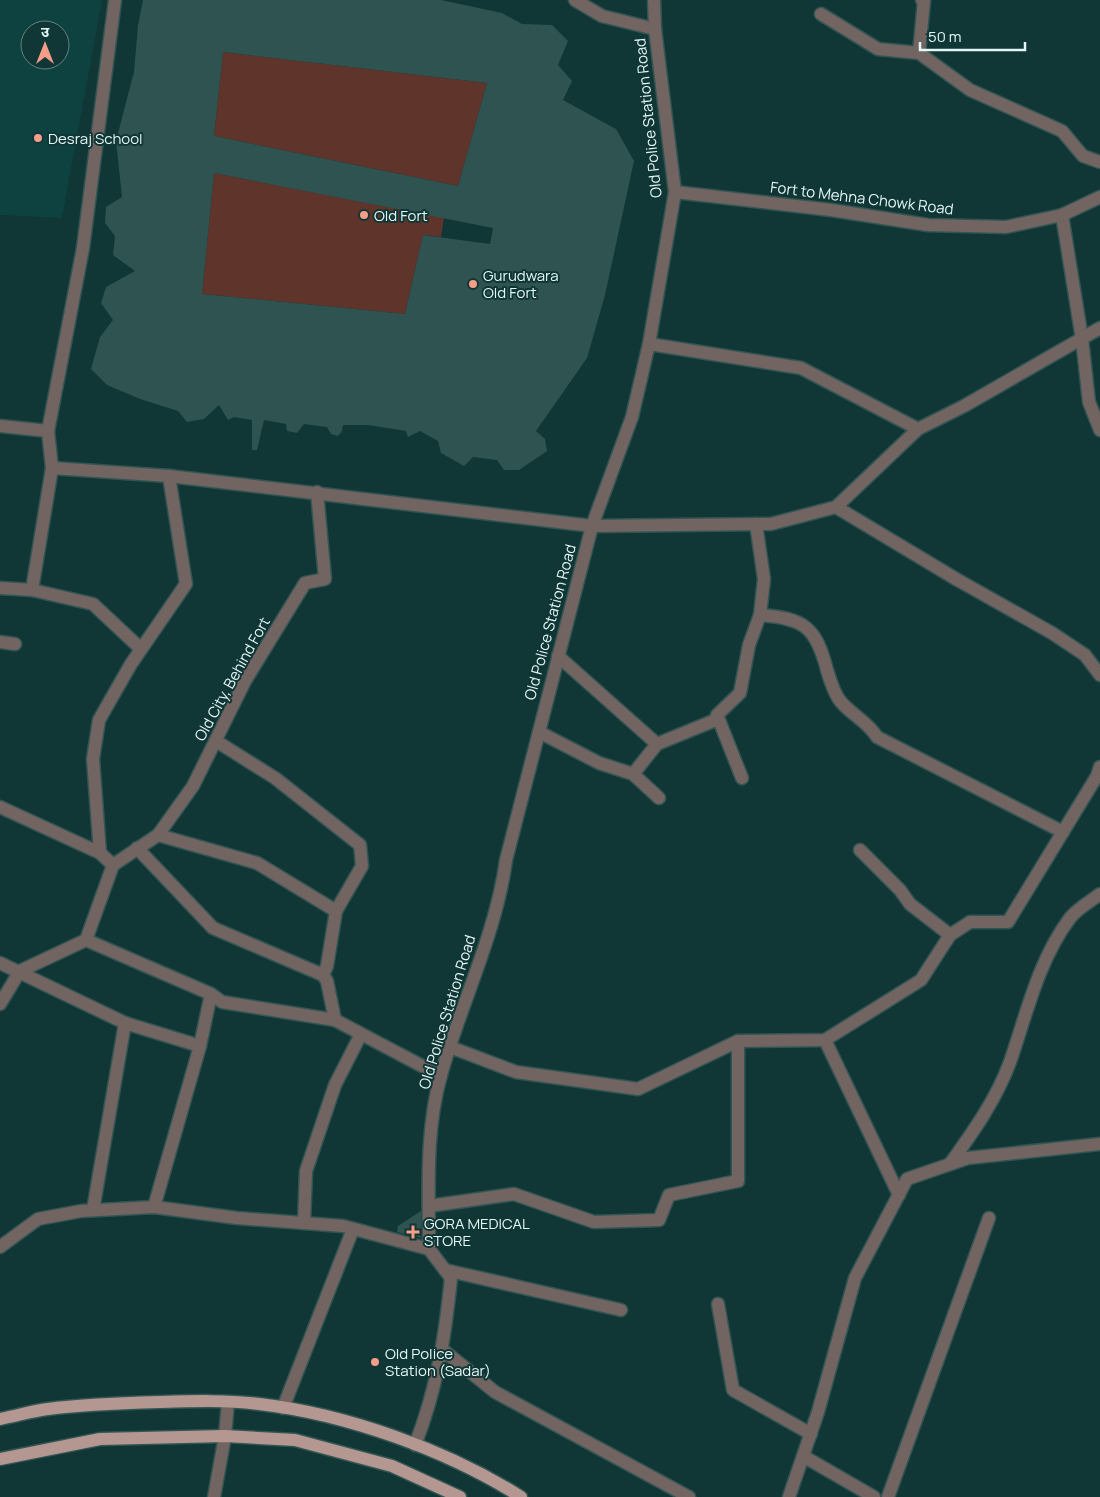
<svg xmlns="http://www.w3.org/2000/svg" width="1100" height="1497" viewBox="0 0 1100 1497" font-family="Manrope,'Noto Sans Devanagari',sans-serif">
<rect width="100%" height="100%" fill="#103635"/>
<path fill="#0e4241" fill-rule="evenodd" d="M0,0H102L62,218L0,215ZM30,30H60V60H30Z"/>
<g fill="#5e342b">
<polygon points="223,52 487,83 458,186 214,136"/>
<polygon points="214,173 444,218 441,237 423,235 405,314 202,294"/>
</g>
<g fill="#2e5351" fill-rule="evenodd">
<path d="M143,0H441L502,13L522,24L552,25L568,41L558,65L572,81L563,100L616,129L634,161L605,295L587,358L536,431L545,439L547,451L519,470H504L497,460L473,457L464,466L441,453L438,441L420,431L408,437L406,431L368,425H343L342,431L338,436L331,434L327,427L304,424L297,433L287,431L286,424L264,420L257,450H252V420L234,417L228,420L219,405L204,419L187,422L178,411L140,399L107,385L91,369L100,337L113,320L101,303L106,287L135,271L113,255L115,236L105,223L106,207L122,197L116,141L134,72L138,25ZM223,52L487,83L458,186L214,136ZM214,173L493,228L490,244L423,235L405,314L202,294Z"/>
<polygon points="421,1211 421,1238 397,1232 398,1226"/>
</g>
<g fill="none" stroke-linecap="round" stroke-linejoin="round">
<defs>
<g id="minor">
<polyline points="575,0 602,16 655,29"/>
<polyline points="821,14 878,49 919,53 970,90 1062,131 1083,156 1100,162"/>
<polyline points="919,53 924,1 922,0"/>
<polyline points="675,192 831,210 928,225 1006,227 1062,215 1100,197"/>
<polyline points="1062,215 1082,339 1089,402 1100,430"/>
<polyline points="649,344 801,368 918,429"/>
<polyline points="0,426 48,431 52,468 32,590 0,588"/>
<polyline points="48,431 83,248 115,0"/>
<polyline points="52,468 169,476 592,526 771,524 836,507 956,579 1052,633 1085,655 1100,675"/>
<polyline points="836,507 918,429 964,406 1100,328"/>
<polyline points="32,590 93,604 141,649"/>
<path d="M760,615C804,618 816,627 827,670C830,680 834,694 841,702C852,715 868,722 877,737L1063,832"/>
<polyline points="0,642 15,644"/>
<polyline points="558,656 657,744 633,774"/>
<polyline points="539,732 599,763 633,774 659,798"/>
<polyline points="216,741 275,778 360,845 362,866 336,911 327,966 323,975 327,981 335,1020"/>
<polyline points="657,744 718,719"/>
<polyline points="742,778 717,715 740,693 749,645 760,615 764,579 756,524"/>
<polyline points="0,807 100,853 113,865 86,940 211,994 222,1002 335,1020 441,1076"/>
<polyline points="158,835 257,863 336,911"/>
<polyline points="137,848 213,928 323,975"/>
<polyline points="860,850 900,890 910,904 950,935"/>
<polyline points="100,853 93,759 99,720 131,664 186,584 169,476"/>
<polyline points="113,865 158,835 193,786 245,681 305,583 325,579 317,492"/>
<polyline points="0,963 125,1023 200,1046"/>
<polyline points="0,1004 20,971 86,940"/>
<polyline points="825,1040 899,1195"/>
<polyline points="450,1047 516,1072 638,1089 738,1041 825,1040 921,980 950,935 970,922 1008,922 1097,776 1100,767"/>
<path d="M950,1164C973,1132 996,1100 1010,1062C1027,1013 1038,961 1070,918C1078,908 1091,901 1100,894"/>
<polyline points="429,1206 514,1194 594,1222 659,1220 669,1195 738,1181 738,1041"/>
<polyline points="154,1207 200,1046 211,994"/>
<polyline points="93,1210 125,1023"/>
<polyline points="304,1223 306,1171 335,1085 361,1034"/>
<path d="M0,1247L38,1219L81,1211L154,1207L237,1218L343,1226L429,1249L451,1278C445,1337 437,1389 415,1445"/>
<path d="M429,1249C429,1191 425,1131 441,1075C461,1003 496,934 506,860L592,526L632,417L649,344L675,192L655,29L654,0"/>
<polyline points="445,1270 621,1310"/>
<polyline points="718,1304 733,1390 811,1434"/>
<polyline points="443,1350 495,1392 689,1497"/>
<polyline points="283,1408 353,1229"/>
<polyline points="803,1456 874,1497"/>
<polyline points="214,1497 225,1436 228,1402"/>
<polyline points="789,1497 818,1412 855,1278 907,1179 968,1158 1100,1144"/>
<polyline points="888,1497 989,1218"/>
</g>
<g id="major">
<path d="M0,1419C16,1416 32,1411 48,1409C85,1404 124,1403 161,1402C194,1401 227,1400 259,1404C346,1414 447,1450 521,1497"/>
<polyline points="0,1459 100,1439 225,1436 295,1440 392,1466 460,1497"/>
</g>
</defs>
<use href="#minor" stroke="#325554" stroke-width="15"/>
<use href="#major" stroke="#325554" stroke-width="15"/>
<use href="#minor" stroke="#726460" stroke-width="12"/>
<use href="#major" stroke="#b49790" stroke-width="12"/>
</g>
<g fill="#f49e8a" stroke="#103635" stroke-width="2">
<circle cx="38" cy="138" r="5"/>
<circle cx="364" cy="215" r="5"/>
<circle cx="473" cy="284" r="5"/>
<path d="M410.5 1224.5h5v5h5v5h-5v5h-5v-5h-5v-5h5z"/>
<circle cx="375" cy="1362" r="5"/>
</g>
<g text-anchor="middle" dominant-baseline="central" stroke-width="4" stroke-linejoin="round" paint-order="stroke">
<g font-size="15" fill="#e3f7f6" stroke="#103635">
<text transform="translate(648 118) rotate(-96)">Old Police Station Road</text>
<text transform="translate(862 198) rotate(7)">Fort to Mehna Chowk Road</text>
<text transform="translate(550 622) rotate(-75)">Old Police Station Road</text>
<text transform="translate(232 679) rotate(-61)">Old City, Behind Fort</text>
<text transform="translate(447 1012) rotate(-73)">Old Police Station Road</text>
</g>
<g font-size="15" fill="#e3f7f6" stroke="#103635" text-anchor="start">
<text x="48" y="138">Desraj School</text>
<text x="374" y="215">Old Fort</text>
<text x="483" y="275">Gurudwara<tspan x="483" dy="17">Old Fort</tspan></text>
<text x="424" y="1223">GORA MEDICAL<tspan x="424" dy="17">STORE</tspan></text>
<text x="385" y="1353">Old Police<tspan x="385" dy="17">Station (Sadar)</tspan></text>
</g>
</g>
<g transform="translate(45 45)"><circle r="24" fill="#103635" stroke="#648382"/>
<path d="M0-4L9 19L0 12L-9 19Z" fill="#f49e8a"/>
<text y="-8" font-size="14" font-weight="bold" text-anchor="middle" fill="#e3f7f6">उ</text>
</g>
<path d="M920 42v8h105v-8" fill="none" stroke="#e3f7f6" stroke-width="2.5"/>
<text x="928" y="42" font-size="15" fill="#e3f7f6" stroke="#103635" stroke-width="4" paint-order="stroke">50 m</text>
</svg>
